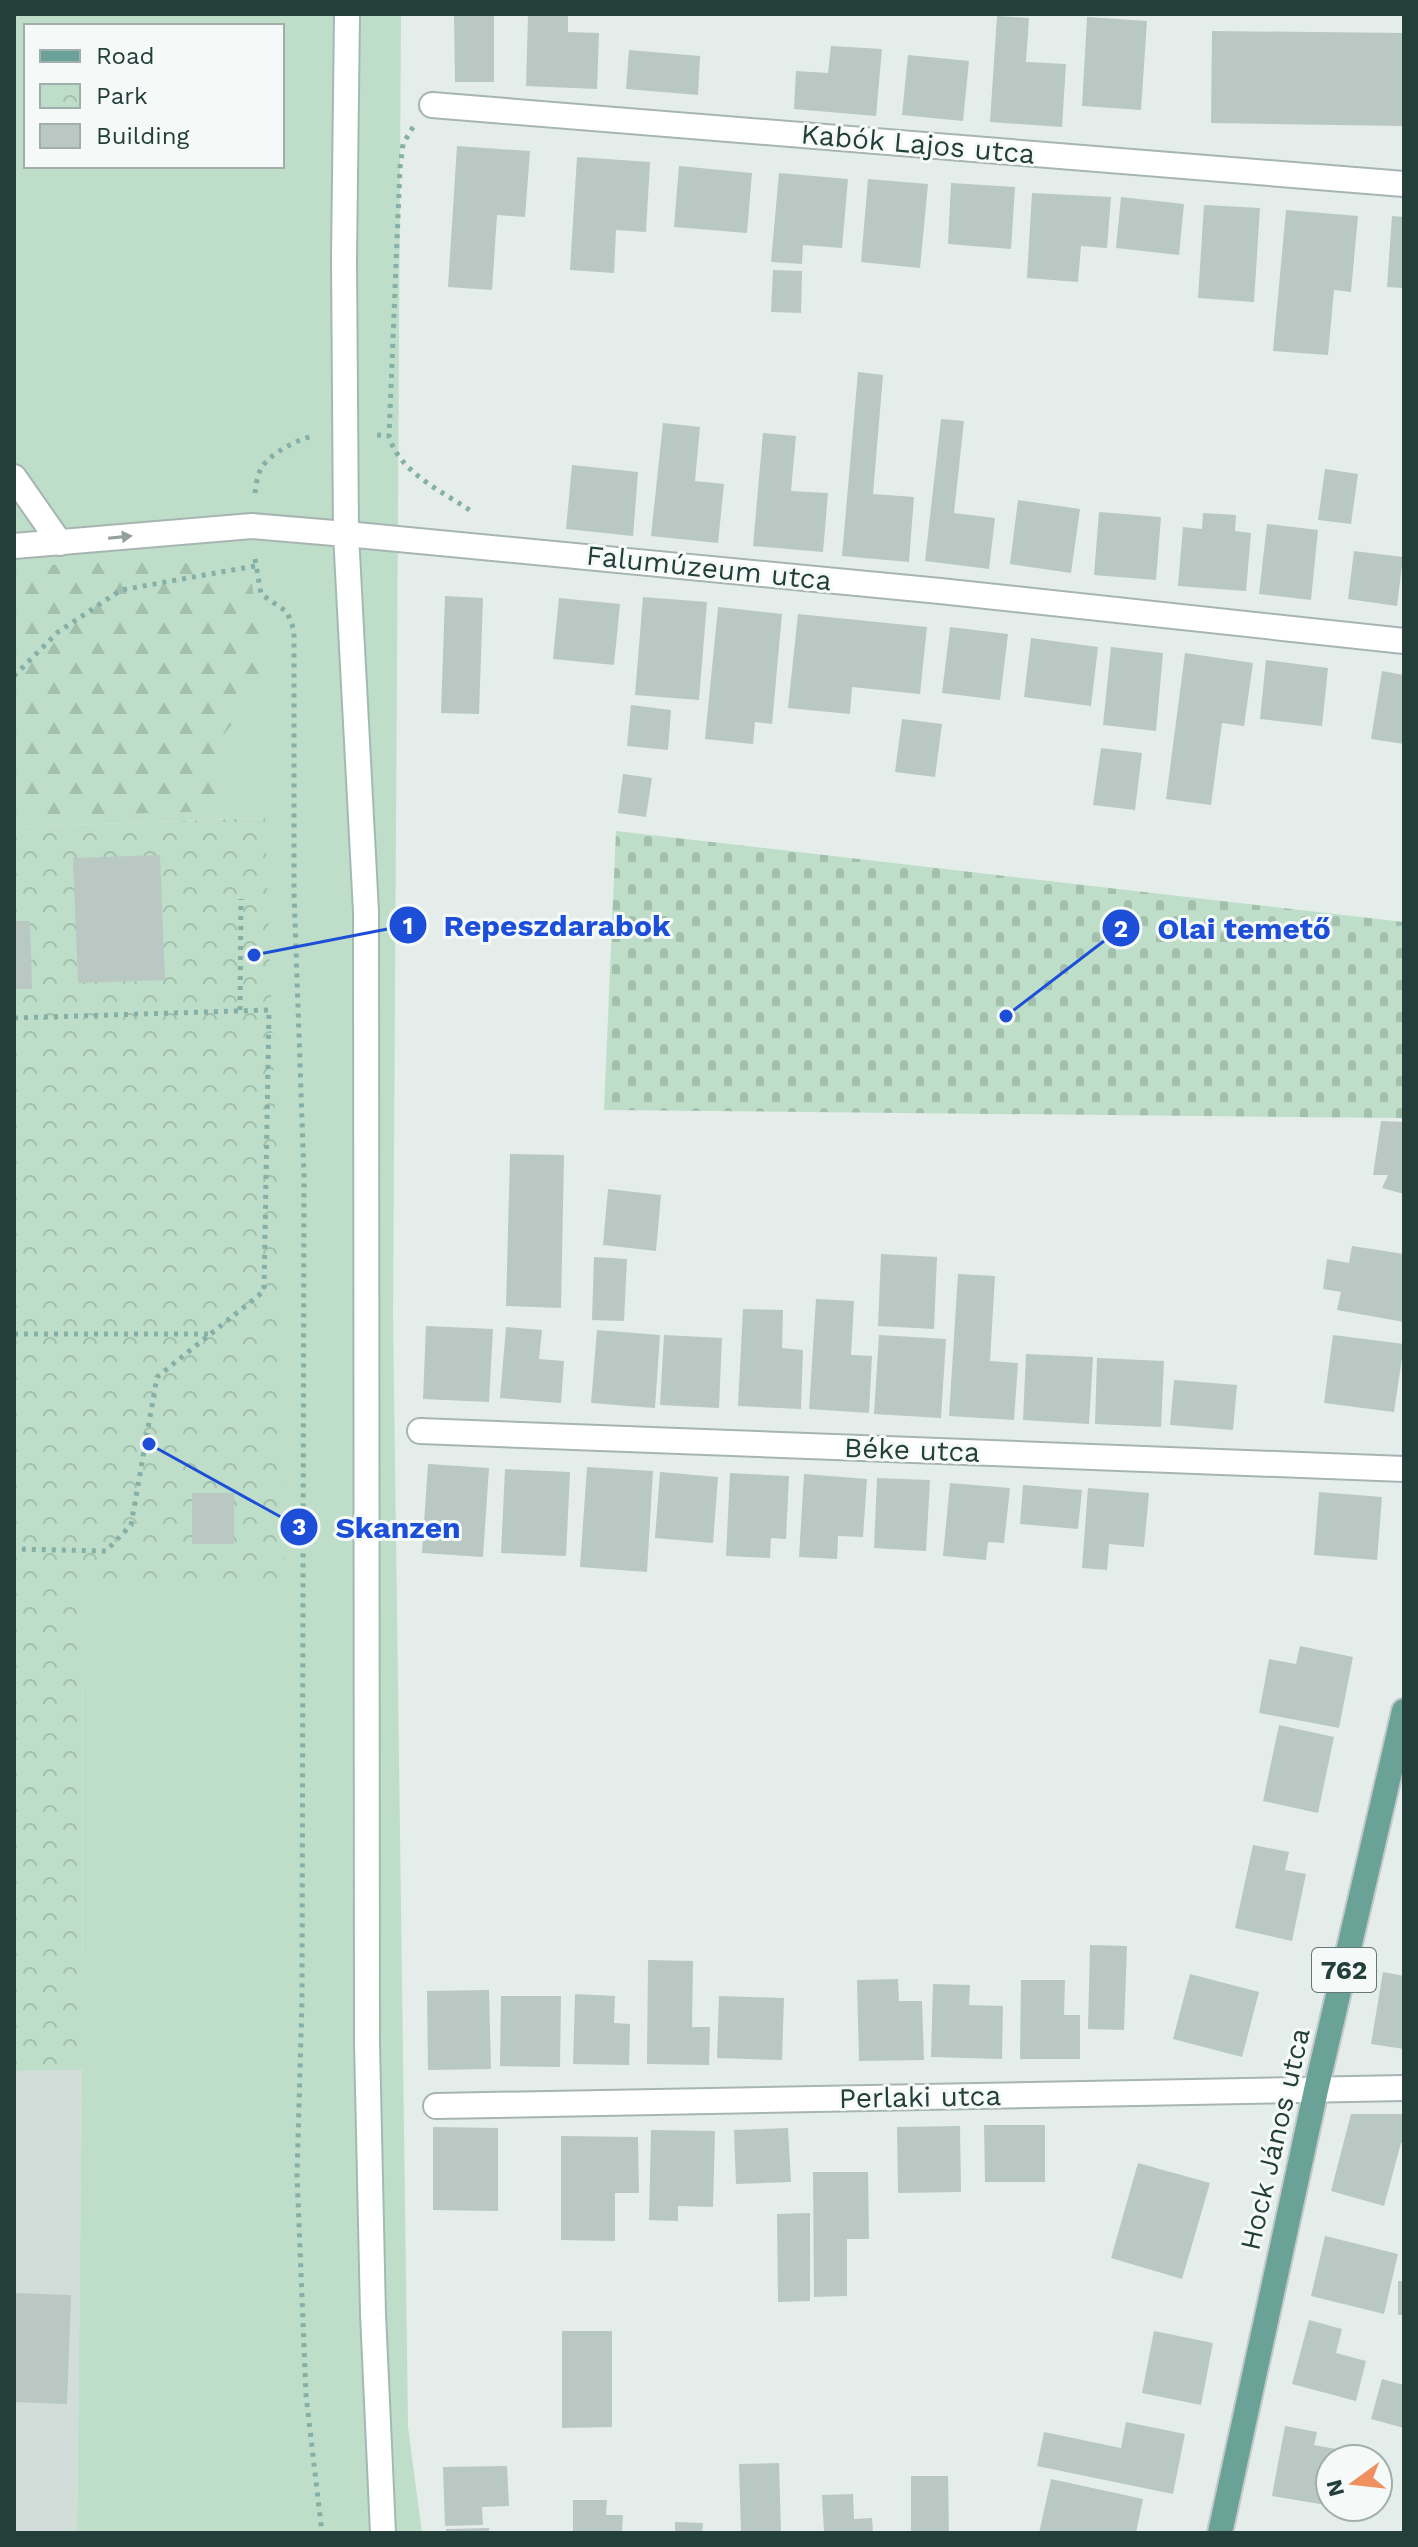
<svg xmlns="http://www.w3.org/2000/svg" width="1418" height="2547" viewBox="0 0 1418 2547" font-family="'Work Sans',sans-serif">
<defs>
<pattern id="forest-firs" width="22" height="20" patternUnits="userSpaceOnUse" patternTransform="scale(2)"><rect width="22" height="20" fill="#bedec9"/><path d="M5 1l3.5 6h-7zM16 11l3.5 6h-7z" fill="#a3c0ad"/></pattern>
<pattern id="cemetery-stones" width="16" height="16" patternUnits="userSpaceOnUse" patternTransform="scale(2)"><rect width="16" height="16" fill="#bedec9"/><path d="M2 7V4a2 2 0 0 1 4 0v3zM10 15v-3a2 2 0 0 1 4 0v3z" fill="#a3c0ad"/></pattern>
<pattern id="park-crowns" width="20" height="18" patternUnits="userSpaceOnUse" patternTransform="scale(2)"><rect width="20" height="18" fill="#bedec9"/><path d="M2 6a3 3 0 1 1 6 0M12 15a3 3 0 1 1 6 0" fill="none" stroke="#a3c0ad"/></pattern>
</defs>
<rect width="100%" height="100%" fill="#e4edea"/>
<polygon fill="#d2ddd9" points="82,2070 77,2533 14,2533 14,2071"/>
<path fill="#bedec9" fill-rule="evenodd" d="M14,14H401L393,1315L408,2427L422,2533H77L82,2070L83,1585L265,818L14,827ZM26,26H282V166H26Z"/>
<polygon fill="url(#forest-firs)" points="173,559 252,584 266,681 221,738 212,764 219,811 14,817 14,567"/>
<polygon fill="url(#cemetery-stones)" points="616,831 1404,922 1404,1118 604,1110"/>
<polygon fill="url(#park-crowns)" points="265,818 282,1307 284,1581 83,1585 82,2070 14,2071 14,827"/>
<g fill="#b9c8c3">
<polygon points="454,14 494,14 494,82 455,82"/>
<polygon points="528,14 568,14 568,32 599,33 597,89 526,86"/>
<polygon points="997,16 1029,18 1026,62 1066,64 1062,127 990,122"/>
<polygon points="1087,17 1147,21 1141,110 1082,106"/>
<polygon points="1212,31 1404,33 1404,126 1211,123"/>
<polygon points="831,46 882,49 876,116 794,109 796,71 828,73"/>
<polygon points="629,50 700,56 698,95 626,89"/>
<polygon points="908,55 969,61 963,121 902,115"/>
<polygon points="457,146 530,151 525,217 497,215 492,290 448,287"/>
<polygon points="577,157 650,162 646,232 616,230 614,273 570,270"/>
<polygon points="679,166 752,173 747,233 674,227"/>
<polygon points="779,173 848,179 842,248 803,245 802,264 771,262"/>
<polygon points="868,179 928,184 920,268 861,262"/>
<polygon points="951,183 1015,187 1011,249 948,244"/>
<polygon points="1032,193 1111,197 1107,248 1081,246 1078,282 1027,278"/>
<polygon points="1121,197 1184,204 1179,255 1116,248"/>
<polygon points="1204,205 1260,208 1254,302 1198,298"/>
<polygon points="1286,210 1358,216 1351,292 1334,290 1328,355 1273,351"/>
<polygon points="1392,216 1404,217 1404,288 1387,287"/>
<polygon points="773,270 802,271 801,313 771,312"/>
<polygon points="858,372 883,375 873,494 914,497 909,562 842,556"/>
<polygon points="941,419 964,421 954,513 995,518 989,569 925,561"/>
<polygon points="663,423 700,427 695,481 724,484 718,543 651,536"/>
<polygon points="763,433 796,436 791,491 828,493 823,552 753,546"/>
<polygon points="572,465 638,472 633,536 566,529"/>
<polygon points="1325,469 1358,474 1351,524 1318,520"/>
<polygon points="1018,500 1080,509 1071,573 1010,564"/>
<polygon points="1099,512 1161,517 1156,580 1094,575"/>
<polygon points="1203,513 1236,515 1235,531 1251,533 1246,591 1178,586 1183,527 1202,529"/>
<polygon points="1267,524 1318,530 1311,600 1259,594"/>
<polygon points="1354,551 1403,557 1397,606 1348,599"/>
<polygon points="445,596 483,598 479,714 441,713"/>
<polygon points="643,597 707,602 699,700 635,695"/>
<polygon points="559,598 620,604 614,665 553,659"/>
<polygon points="718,607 782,614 772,724 755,722 753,744 705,739"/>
<polygon points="798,614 927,627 920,694 852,687 850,714 788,708"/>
<polygon points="950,627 1008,634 1000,700 942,693"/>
<polygon points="1031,638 1098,647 1091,706 1024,697"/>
<polygon points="1111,647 1163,653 1156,731 1103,725"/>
<polygon points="1185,653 1253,663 1244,726 1222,723 1211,805 1166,799"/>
<polygon points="1266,660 1328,668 1322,726 1260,719"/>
<polygon points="1382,671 1404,675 1404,744 1371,739"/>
<polygon points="631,705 671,710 668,750 627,746"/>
<polygon points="902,719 942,724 935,777 895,772"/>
<polygon points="1101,748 1142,753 1135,810 1093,805"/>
<polygon points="623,774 652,778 646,817 618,813"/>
<polygon points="160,855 165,980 78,983 73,858"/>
<polygon points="14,921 30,921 32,989 14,989"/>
<polygon points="1381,1121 1404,1122 1404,1194 1382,1188 1388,1175 1373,1175"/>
<polygon points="510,1154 564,1155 561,1308 506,1306"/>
<polygon points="608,1189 661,1195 656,1251 603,1245"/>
<polygon points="1352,1246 1404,1254 1404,1322 1337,1310 1341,1292 1323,1289 1327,1259 1349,1263"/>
<polygon points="881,1254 937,1257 934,1329 878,1326"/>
<polygon points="594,1257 627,1259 624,1321 592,1320"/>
<polygon points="958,1274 995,1276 990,1361 1018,1363 1014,1420 949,1416"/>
<polygon points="816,1299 854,1301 851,1355 872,1356 869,1413 809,1409"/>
<polygon points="743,1309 783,1310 782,1348 803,1350 801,1409 738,1406"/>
<polygon points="426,1326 493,1329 489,1402 423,1399"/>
<polygon points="506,1327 542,1330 539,1359 564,1361 561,1403 500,1398"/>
<polygon points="597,1330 660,1335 655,1408 591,1403"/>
<polygon points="664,1335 722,1338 719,1408 660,1405"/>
<polygon points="879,1335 946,1339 941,1418 874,1414"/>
<polygon points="1333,1335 1404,1344 1394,1412 1324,1403"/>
<polygon points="1026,1354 1093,1357 1089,1424 1023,1420"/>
<polygon points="1097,1358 1164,1361 1161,1427 1095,1424"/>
<polygon points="1174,1380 1237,1385 1233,1430 1170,1425"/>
<polygon points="428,1464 489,1468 483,1557 422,1553"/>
<polygon points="587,1467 653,1471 647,1572 580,1567"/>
<polygon points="505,1469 570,1472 566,1556 501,1553"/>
<polygon points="660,1472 718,1477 713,1543 655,1538"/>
<polygon points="730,1473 789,1476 786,1539 771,1538 770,1558 726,1556"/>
<polygon points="804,1474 867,1479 863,1537 838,1536 837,1559 799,1557"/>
<polygon points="877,1478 930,1480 926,1551 874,1548"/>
<polygon points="950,1483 1010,1488 1004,1543 988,1542 986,1560 943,1556"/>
<polygon points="1023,1485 1082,1490 1078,1529 1020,1524"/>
<polygon points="1088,1488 1149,1493 1144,1547 1109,1544 1107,1570 1082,1568"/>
<polygon points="1319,1492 1382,1497 1377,1560 1314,1555"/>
<rect x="192" y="1493" width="42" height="51"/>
<polygon points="1300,1646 1353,1657 1339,1728 1259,1713 1269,1659 1296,1664"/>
<polygon points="1279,1725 1334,1737 1318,1813 1263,1801"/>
<polygon points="1253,1845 1289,1852 1285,1870 1306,1874 1292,1941 1235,1928"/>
<polygon points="1090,1945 1127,1946 1124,2030 1088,2029"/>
<polygon points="648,1960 693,1961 692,2027 710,2027 709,2065 647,2064"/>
<polygon points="1383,1972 1404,1976 1404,2049 1371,2044"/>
<polygon points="1190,1974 1259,1992 1242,2057 1173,2039"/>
<polygon points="898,1979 899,2001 922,2001 924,2060 859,2061 857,1980"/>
<polygon points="1021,1980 1065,1980 1064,2015 1080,2015 1080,2059 1020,2059"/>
<polygon points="933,1984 970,1985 969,2005 1003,2006 1002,2059 931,2057"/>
<polygon points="489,1990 491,2069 428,2070 427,1991"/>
<polygon points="575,1994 615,1996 614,2023 630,2024 629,2065 573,2064"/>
<polygon points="501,1996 561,1996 560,2067 500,2066"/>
<polygon points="719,1996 784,1998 782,2060 717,2058"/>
<polygon points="1351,2114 1404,2114 1404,2143 1401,2143 1384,2206 1331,2191"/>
<polygon points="984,2125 1045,2125 1045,2182 985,2182"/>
<polygon points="960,2126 961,2192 898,2193 897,2127"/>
<polygon points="433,2127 498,2128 498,2211 433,2210"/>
<polygon points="788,2128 791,2182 736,2184 734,2130"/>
<polygon points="651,2130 715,2131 713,2207 678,2206 678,2221 649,2220"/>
<polygon points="561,2136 638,2137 639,2193 615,2193 615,2241 561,2240"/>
<polygon points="1138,2163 1210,2183 1182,2279 1111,2258"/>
<polygon points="813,2172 868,2172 869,2239 847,2239 847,2296 814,2297"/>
<polygon points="810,2213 810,2301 778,2302 777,2214"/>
<polygon points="1325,2236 1398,2254 1384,2314 1311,2296"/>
<rect x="1398" y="2281" width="6" height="34"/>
<polygon points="14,2293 71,2295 67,2404 14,2402"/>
<polygon points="1309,2320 1342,2329 1336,2353 1366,2361 1356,2401 1292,2384"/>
<polygon points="562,2331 612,2331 612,2427 562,2428"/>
<polygon points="1154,2331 1213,2343 1201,2405 1142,2393"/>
<polygon points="1382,2379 1404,2385 1404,2428 1371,2419"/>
<polygon points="1126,2422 1185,2434 1173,2494 1037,2466 1044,2432 1121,2448"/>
<polygon points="1285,2426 1317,2432 1314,2445 1336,2449 1334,2459 1330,2459 1330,2483 1326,2505 1272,2496"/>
<polygon points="779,2463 781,2533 741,2533 739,2464"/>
<polygon points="507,2466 509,2506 482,2507 483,2525 445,2526 443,2467"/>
<polygon points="911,2476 948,2476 949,2533 911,2533"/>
<polygon points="1051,2479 1143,2499 1136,2533 1039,2533"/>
<polygon points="853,2494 854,2519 872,2518 873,2533 824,2533 822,2495"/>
<polygon points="573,2500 607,2500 606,2515 623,2515 622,2533 573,2533"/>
<polygon points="675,2522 703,2523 702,2533 675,2533"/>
<polygon points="489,2528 489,2533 446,2533 446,2529"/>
</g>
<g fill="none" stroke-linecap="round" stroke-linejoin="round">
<defs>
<g id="lane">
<polyline points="14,477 60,543"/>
<polyline points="14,546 252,526 346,534"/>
</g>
<g id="street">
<polyline points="432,105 1404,184"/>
<polyline points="346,534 940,591 1404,641"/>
<polyline points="420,1431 1404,1469"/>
<polyline points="436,2106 1404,2088"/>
</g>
<polyline id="secondary" points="347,14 344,259 346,534 366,912 367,2043 373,2314 383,2533"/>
<polyline id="primary" points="1220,2533 1316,2090 1404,1711"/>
</defs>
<use href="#lane" stroke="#a7b5b2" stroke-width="28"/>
<use href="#street" stroke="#a7b5b2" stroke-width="28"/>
<use href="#secondary" stroke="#a3b9b3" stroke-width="28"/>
<use href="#primary" stroke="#c2c9c8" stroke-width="28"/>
<g stroke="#85b0a7" stroke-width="5" stroke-dasharray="4 6" stroke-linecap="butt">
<path d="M413,127L403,144L400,168L389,436C399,473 444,492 474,513"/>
<polyline points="377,435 389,436"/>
<path d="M255,493C256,485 257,475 262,467C271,453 299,438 315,436"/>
<polyline points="255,559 261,594 287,612 294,630 294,893 304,1177 302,2001 297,2175 306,2395 322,2533"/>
<polyline points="14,676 58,632 121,590 255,566"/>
<polyline points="240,1010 241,899"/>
<polyline points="14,1018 269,1010 264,1291 157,1377 131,1525 106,1551 14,1549"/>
<polyline points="14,1334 208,1334"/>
</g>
<use href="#lane" stroke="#fff" stroke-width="24"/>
<use href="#street" stroke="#fff" stroke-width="24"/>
<use href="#secondary" stroke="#fff" stroke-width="24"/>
<use href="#primary" stroke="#6aa298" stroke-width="24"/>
</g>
<defs><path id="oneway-solid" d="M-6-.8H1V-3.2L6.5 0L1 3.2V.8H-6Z" transform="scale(2)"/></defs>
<use fill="#929f9c" href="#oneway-solid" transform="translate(120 537) rotate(-6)"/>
<g text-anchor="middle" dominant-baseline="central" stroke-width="6" stroke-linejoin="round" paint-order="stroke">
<rect fill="#f5faf8" stroke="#637773" stroke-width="2" x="1312" y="1948" width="64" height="44" rx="6"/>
<g font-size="26" font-weight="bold" fill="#243f3a">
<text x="1344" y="1970">762</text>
</g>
<g font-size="28" fill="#243f3a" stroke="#f5faf8">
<text transform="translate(918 144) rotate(5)">Kabók Lajos utca</text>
<text transform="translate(709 568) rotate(6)">Falumúzeum utca</text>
<text transform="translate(912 1450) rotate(2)">Béke utca</text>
<text transform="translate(920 2097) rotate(-1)">Perlaki utca</text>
<text transform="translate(1275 2139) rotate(-77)">Hock János utca</text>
</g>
</g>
<path fill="none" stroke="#1d4ed8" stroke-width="3" d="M254 955L408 925M1006 1016L1121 928M149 1444L299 1527"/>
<g fill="#1d4ed8" stroke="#f5faf8" stroke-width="3">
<circle cx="254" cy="955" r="8"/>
<circle cx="1006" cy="1016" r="8"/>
<circle cx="149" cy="1444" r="8"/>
<circle cx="408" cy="925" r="20"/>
<circle cx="1121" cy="928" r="20"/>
<circle cx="299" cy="1527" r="20"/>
</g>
<g font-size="24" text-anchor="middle" font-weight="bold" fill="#fff">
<text x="408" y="934">1</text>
<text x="1121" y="937">2</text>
<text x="299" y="1535">3</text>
</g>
<g font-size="30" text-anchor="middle" font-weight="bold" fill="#1d4ed8" stroke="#f5faf8" stroke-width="6" stroke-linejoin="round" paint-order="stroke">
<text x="557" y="936">Repeszdarabok</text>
<text x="1244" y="939">Olai temető</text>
<text x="398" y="1538">Skanzen</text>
</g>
<rect width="1418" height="2547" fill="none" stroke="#243f3a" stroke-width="32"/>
<rect x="24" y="24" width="260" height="144" fill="#f5faf8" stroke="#a1afac" stroke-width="2"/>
<rect x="40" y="50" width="40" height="12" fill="#6aa298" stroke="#a1afac" stroke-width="2"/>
<text x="96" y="64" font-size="24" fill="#243f3a">Road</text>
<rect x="40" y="84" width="40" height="24" fill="url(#park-crowns)" stroke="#a1afac" stroke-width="2"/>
<text x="96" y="104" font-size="24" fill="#243f3a">Park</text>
<rect x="40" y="124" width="40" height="24" fill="#b9c8c3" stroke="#a1afac" stroke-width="2"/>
<text x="96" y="144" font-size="24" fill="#243f3a">Building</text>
<g transform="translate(1354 2483) rotate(255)"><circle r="38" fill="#f5faf8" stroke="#a1afac" stroke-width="2"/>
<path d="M0-6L14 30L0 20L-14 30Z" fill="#ef9061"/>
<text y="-12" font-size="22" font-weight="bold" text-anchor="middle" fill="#243f3a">N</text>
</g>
</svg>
